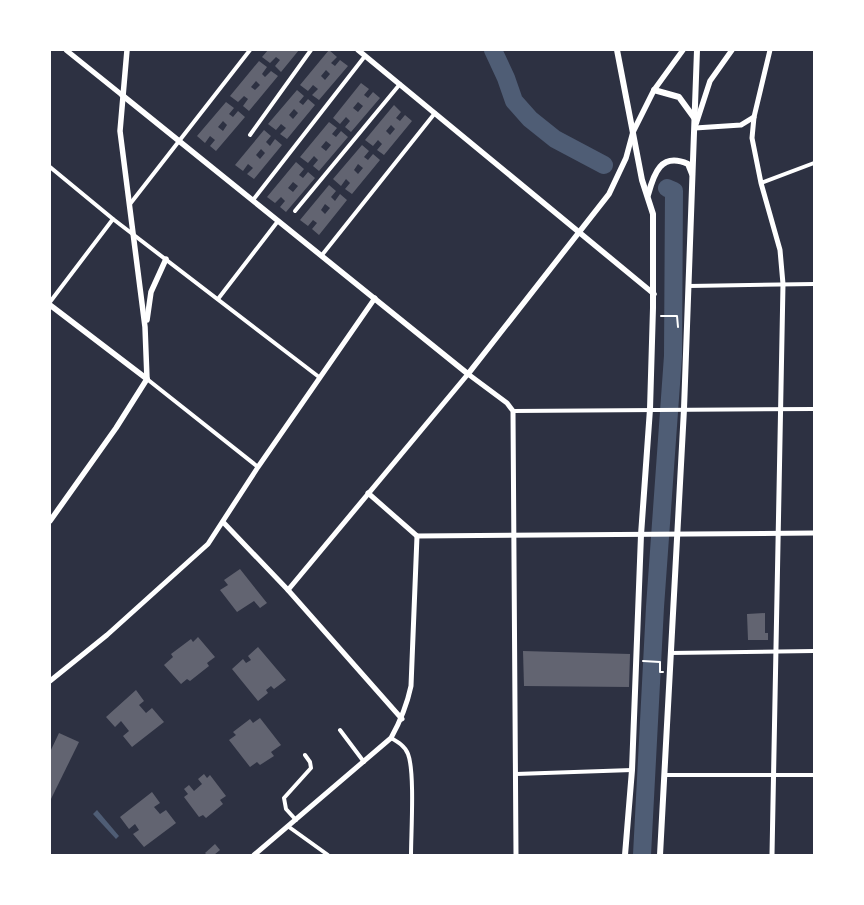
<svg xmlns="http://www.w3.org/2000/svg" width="864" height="905" viewBox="0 0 864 905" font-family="Poppins,sans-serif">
<rect width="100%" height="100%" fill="#2d3142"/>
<polygon fill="#4f5d75" points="97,810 119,836 116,839 93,814"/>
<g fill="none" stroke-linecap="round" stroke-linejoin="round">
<g stroke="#4f5d75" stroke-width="18">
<polyline points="493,50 506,78 514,101 530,119 555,139 604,165"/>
<polyline points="642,855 655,607 673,356 674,191 667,188"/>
</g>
</g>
<g fill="#626471" fill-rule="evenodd">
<polygon points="268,50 288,51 299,50 281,72 275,66 280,60 276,57 270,63 262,57"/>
<path d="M329,50L337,57L331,63L335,66L340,60L348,66L319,100L312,95L318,89L313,85L308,91L300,85ZM326,70L330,74L325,80L321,76Z"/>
<path d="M259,61L267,67L262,74L265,77L271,71L278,76L249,111L243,106L248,99L244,96L238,102L230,96ZM256,81L260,85L255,90L251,87Z"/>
<path d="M361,83L369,89L364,95L368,98L373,92L380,98L351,132L345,127L350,121L346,117L340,124L333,118ZM358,102L363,106L358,112L353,108Z"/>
<path d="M297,90L304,96L299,102L303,105L308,99L315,105L287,139L280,134L286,128L281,124L276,130L268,124ZM294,109L298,113L293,119L289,115Z"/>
<path d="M226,102L234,108L229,114L233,117L238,111L245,117L216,151L210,146L215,140L210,136L205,143L197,136ZM223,121L227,125L223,131L218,127Z"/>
<path d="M394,105L401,112L396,118L400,121L405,115L412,121L384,155L377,150L382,144L378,140L373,146L365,140ZM391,125L395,129L390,135L386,131Z"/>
<path d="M329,122L337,128L332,134L336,137L341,131L348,137L319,171L313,166L318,160L314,156L308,163L300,157ZM326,141L331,145L326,151L321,147Z"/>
<path d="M264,130L271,136L266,142L270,146L275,139L282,145L254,179L247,174L253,168L248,164L243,171L235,165ZM261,149L265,153L260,159L256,155Z"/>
<path d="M362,145L369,151L364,157L368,160L373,154L380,160L352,194L345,189L350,183L346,179L341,186L333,179ZM358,164L363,168L358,174L354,170Z"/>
<path d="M296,162L304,169L299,175L303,178L308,172L315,178L286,212L280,207L285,201L281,197L275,203L267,197ZM293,182L298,186L293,192L288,188Z"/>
<path d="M329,185L336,191L331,197L335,201L340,194L347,200L319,235L312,229L317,223L313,220L308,226L300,220ZM325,204L330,208L325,214L321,210Z"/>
<polygon points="240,569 267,603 260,608 254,601 237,612 220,590 228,585 224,580"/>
<polygon points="765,613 765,633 768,633 768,640 748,640 747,614"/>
<polygon points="198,637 215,657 207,663 209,666 190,681 187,679 181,684 164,665 173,657 171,654 191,639 193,642"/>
<polygon points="258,647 286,680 274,689 271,686 266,690 268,693 258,701 232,669 243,659 246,663 251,660 248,656"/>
<polygon points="523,651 630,654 629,687 524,686"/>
<polygon points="136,690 144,701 139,705 146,713 152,708 164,722 132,747 123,736 129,731 121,721 115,727 106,717"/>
<polygon points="260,718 281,745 271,752 274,756 260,765 257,762 250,767 229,740 236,735 233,732 250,719 253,723"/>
<polygon points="59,733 79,742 50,801 50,752"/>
<polygon points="204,774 207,778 210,775 226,796 220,800 223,804 206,818 203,815 199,817 184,797 188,794 184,789 189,785 194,791 202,784 198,779"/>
<polygon points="152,792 160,803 154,807 160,814 166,810 176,823 144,847 133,834 139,830 135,824 129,829 120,817"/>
<polygon points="215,844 220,850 214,855 207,855 205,853"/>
</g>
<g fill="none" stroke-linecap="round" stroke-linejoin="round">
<g stroke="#fff" stroke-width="2">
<polyline points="661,316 677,316 678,327"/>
<polyline points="643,661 660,662 660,672 663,672"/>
</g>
<g stroke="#fff" stroke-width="4">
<polyline points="250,135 311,50"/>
<polyline points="50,167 113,219 319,377"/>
<polyline points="761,183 814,163"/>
<polyline points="253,200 365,56"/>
<polyline points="130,204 250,50"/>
<polyline points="295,211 400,84"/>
<polyline points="322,255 435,113"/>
<polyline points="689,286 814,284"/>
<polyline points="218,299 278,221"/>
<polyline points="50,302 113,219"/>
<polyline points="147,379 258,467"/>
<polyline points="513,411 814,409"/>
<polyline points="670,653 814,651"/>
<polyline points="340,730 364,762"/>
<path d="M391,738C398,742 405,746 408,754C415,772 411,833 411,855"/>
<polyline points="516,774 632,770"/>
<polyline points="664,775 814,775"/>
<polyline points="296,820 286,809 284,798 311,768 310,762 305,755"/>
<polyline points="289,827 328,855"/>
</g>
<g stroke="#fff" stroke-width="5">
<polyline points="66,50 122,95"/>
<polyline points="770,50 754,117 752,138 761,183 780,250 783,284 772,855"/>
<polyline points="695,128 741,125 754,117"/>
<polyline points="368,493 417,536"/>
<polyline points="223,522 288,590 402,719"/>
<polyline points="417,536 814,533"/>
<polyline points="288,590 468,374 507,403 513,411 516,855"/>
<polyline points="50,681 107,635 208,544 258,467 375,298"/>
<path d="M254,855L391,738C401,720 407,705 411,686L417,536"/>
</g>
<g stroke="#fff" stroke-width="5.5">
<polyline points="358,50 654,294"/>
<polyline points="122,95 468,374 609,194 626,158 633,132 654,90 683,50"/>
<polyline points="696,124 710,81 732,50"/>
<polyline points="50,305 147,379"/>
<polyline points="147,320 151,292 166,259"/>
<polyline points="50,521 116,428 147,379 145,327 120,131 127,50"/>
</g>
<g stroke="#fff" stroke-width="6">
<polyline points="617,50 642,180 653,214 653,308 650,409 641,535 632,770 625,855"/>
<polyline points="654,90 679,97 695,119"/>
<path d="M648,195C654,173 661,152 688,164L692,174"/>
<polyline points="660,855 684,409 697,50"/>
</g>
</g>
<rect width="864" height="905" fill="none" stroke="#ffffff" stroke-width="102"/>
</svg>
